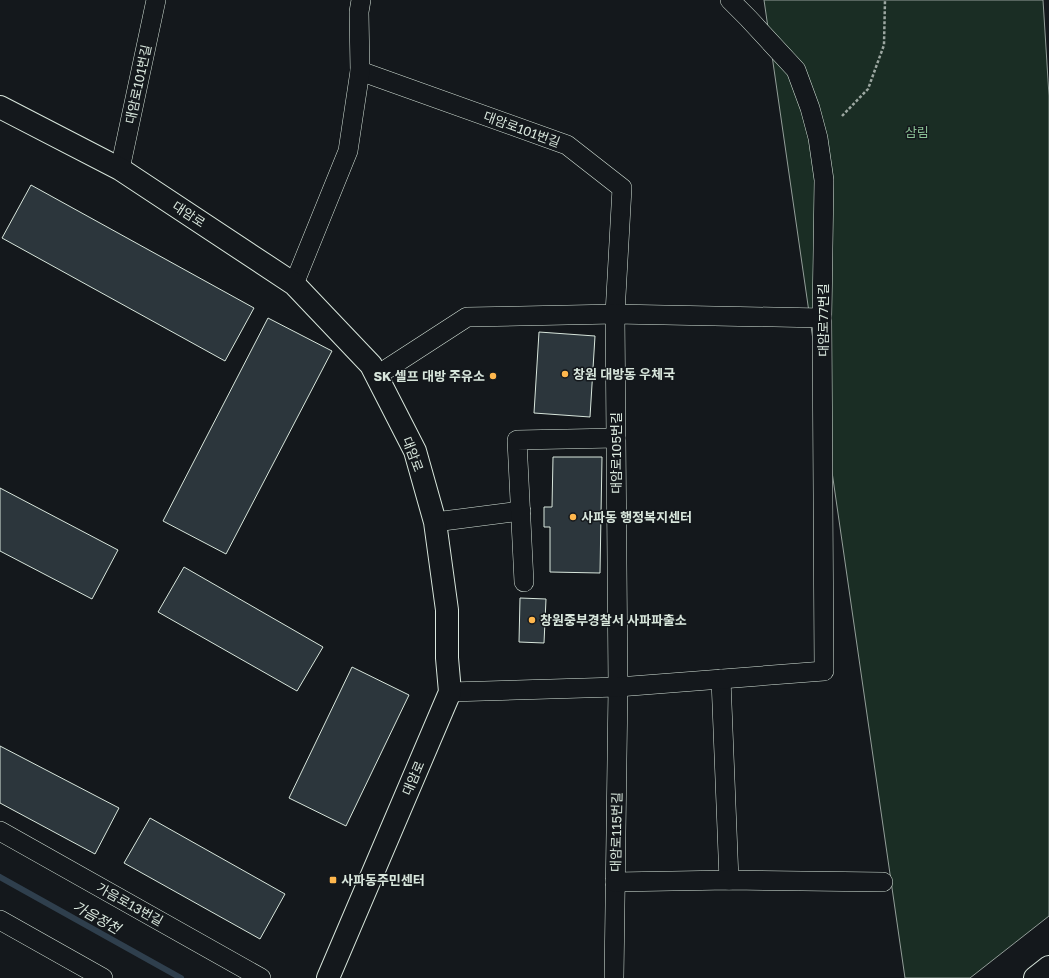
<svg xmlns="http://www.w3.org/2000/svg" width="1049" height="978" viewBox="0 0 1049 978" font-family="'Golos Text','Noto Sans KR',sans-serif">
<rect width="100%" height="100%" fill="#14181c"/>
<polygon fill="#1a2d24" stroke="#939e99" points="764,0 1043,0 1049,96 1049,916 970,978 905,978"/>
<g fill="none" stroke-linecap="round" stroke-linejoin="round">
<polyline stroke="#2f3f4d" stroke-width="6" points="0,877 181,978"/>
</g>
<g fill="#2c363c" stroke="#d8e6dc">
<polygon points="31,185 254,308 225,361 2,238"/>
<polygon points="268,318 332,351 226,554 163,521"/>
<polygon points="539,332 595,336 590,417 534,413"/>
<polygon points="553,457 602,457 600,573 550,572 550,527 544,527 544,507 552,507"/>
<polygon points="0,488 118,550 92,599 0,551"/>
<polygon points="184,567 323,647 297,691 158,612"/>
<polygon points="520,598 546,599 544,643 519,642"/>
<polygon points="352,667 409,695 346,826 289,798"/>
<polygon points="0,746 119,808 95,854 0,803"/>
<polygon points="150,818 285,894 260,939 124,863"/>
</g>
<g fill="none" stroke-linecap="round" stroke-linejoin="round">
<defs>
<g id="minor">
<polyline points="360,71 567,145 622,188 615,314 618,687 614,978"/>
<polyline points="120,169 156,0"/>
<polyline points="294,284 348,151 360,71 359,12 361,0"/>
<polyline points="376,376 467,317 615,314 822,318"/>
<polyline points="435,522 521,511"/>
<polyline points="524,582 517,440 616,438"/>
<polyline points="721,679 729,880"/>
<polyline points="450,692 618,687 824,671 822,318 824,180 818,138 810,108 796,70 748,18 730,0"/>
<polyline points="0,831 261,978"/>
<polyline points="615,882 729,880 883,882"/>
<polyline points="0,920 103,978"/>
</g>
<g id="tertiary">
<polyline points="0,107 120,169 294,284 371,365 415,451 435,522 447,610 447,658 450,692 328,978"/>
<polyline points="1035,978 1049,967"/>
</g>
</defs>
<use href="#minor" stroke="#d8e6dc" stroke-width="20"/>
<use href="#tertiary" stroke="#d8e6dc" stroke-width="24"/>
<polyline stroke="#9da8a2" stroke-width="2.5" stroke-dasharray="3 2" stroke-linecap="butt" points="842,116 868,89 884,45 885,0"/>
<use href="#minor" stroke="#14181c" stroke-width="19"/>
<use href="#tertiary" stroke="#14181c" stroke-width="22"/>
</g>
<g fill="#ffb74d" stroke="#14181c" stroke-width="1.5">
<circle cx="565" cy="374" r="4"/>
<circle cx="493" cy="376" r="4"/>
<circle cx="573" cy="517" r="4"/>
<circle cx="532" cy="620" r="4"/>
<rect x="329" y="876" width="8" height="8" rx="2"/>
</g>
<g text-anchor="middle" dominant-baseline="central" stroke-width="3" stroke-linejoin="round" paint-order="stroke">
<g font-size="13" fill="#d8e6dc" stroke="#14181c">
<text transform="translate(138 84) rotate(-78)">대암로101번길</text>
<text transform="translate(522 129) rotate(20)">대암로101번길</text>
<text transform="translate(189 214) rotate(33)">대암로</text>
<text transform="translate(823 320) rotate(-90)">대암로77번길</text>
<text transform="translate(616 453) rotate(-90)">대암로105번길</text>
<text transform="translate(413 454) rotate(69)">대암로</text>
<text transform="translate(413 778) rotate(-67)">대암로</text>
<text transform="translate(616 832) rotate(-89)">대암로115번길</text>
<text transform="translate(130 904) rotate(29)">가음로13번길</text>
</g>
<g font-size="13" fill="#8ac095" stroke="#14181c">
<text x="917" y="132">삼림</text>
</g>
<g font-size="13" font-weight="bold" fill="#d8e6dc" stroke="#14181c" text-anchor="start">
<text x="573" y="374">창원 대방동 우체국</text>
<text x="485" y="376" text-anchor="end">SK 셀프 대방 주유소</text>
<text x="581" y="517">사파동 행정복지센터</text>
<text x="540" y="620">창원중부경찰서 사파파출소</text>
<text x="341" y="880">사파동주민센터</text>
</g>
<g font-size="14" font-style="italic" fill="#d8e6dc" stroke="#14181c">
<text transform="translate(97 917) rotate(29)">가음정천</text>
</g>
</g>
</svg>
